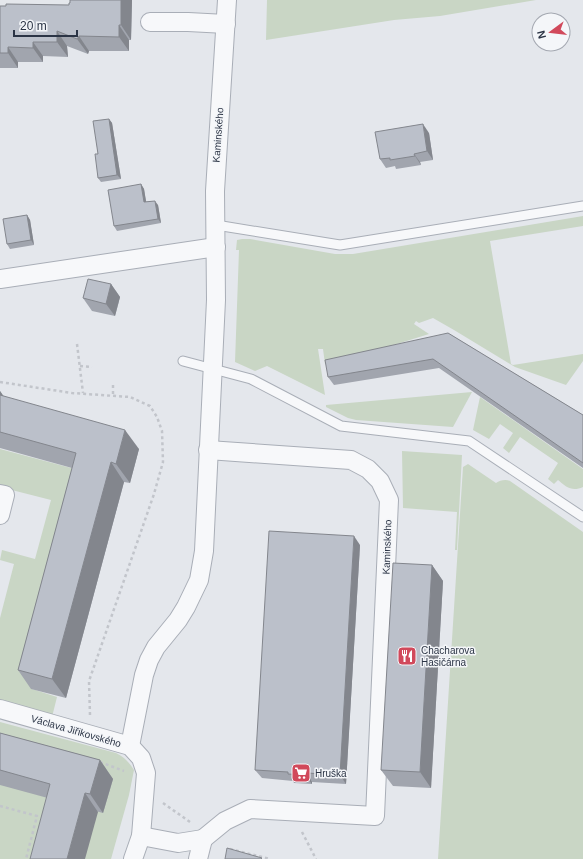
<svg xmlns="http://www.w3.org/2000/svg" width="583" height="859" viewBox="0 0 583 859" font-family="Helvetica,sans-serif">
<rect width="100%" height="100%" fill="#e4e7ec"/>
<g fill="#c9d6c5">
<polygon points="267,0 536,0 440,16 394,20 266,40"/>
<polygon points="583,216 583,226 490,241 511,364 513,365 583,354 583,361 566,385 515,367 454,330 433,318 419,323 416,321 414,324 429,334 384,348 325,364 323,349 318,349 325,395 267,366 255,371 235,362 239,250 236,250 237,240 242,239 250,239 335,254 353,254"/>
<polygon points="472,392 453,427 356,420 348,418 326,407 326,405"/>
<path d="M480,397L583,469V487C572,492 566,487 558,480L554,484L548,479L558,463L520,437L509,453L503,448L513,433L500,424L489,439L473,430Z"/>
<polygon points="0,443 2,443 0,449 90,473 32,689 57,697 52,717 0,703 0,618 14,564 0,560 2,550 35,559 51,500 0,487"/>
<polygon points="402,451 462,455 457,550 455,550 457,512 403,508"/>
<path d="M468,464L496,483C500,480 506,479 510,481L583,532V541L566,530L583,541V859H438L463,467Z"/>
<path d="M0,722L116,753C124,757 129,762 134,770L129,795L111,859H0Z"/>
</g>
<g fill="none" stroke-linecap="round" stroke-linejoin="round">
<defs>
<g id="service">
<polyline points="216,225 340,245 583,206"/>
<polyline points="183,361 251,379 341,426 469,441 583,517"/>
</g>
<g id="minor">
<polyline points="150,22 188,22 226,24"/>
<polyline points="0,279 216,247"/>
<polyline points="0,494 5,495 0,515"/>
<polyline points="0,709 130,746 141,758 146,773 141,836 133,859"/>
<polyline points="130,746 144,675 149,660 156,647 178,620 186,607 199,580 204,551 216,300 215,191 227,0"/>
<polyline points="141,836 178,843 203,839"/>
<polyline points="203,839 225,821 250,809 375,816 389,500 380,481 368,469 351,460 208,450"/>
<polyline points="198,859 203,839"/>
</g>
</defs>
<use href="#service" stroke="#a9aeb7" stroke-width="11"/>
<use href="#minor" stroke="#a9aeb7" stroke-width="20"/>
<g stroke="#c2c5cb" stroke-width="2.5" stroke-dasharray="3 3" stroke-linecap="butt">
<polyline points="77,344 83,393"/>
<polyline points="80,366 92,367"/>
<polyline points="0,382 72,393 130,397 150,406 157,417 162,431 163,462 154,494 89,681 90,715"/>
<polyline points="113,385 113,396"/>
<polyline points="100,762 124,771"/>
<polyline points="163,803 190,822"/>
<polyline points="0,806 37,816 26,859"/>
<polyline points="302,832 316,859"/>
<polyline points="230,849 270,859"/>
</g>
<use href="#service" stroke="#f7f8fa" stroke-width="9"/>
<use href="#minor" stroke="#f7f8fa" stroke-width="18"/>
</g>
<g fill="#a1a5ae">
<polygon points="70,0 132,0 131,40 129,40 129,51 89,51 88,54 67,46 68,57 43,56 43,62 18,62 18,68 0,68 0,6 69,5 70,3"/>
<polygon points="109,119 112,123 121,179 101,182 98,178 98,154"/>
<polygon points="429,133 433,160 420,162 421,165 396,169 395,166 386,168 380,159"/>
<polygon points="141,184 144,189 146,202 158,205 161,223 117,231 114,226"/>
<polygon points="27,215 30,220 34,245 10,249 7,244"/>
<polygon points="111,284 120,297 115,316 92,311 83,298"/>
<polygon points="448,333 583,415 583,468 439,368 334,385 328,377"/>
<polygon points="0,391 3,396 139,449 130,483 124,482 66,698 31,689 18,670 72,468 0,448"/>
<polygon points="360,545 346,784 312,782 312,784 294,783 293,781 262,778 255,770"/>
<polygon points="432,565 443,581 431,788 393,786 381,770"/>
<polygon points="0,733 100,760 113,779 103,813 0,785"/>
</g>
<g fill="#83868d">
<polygon points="121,0 132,0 131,40 121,25"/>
<polygon points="119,25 129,40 129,51 119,37"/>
<polygon points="57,31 67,46 68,57 57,42"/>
<polygon points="79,36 89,51 88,54 77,39"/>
<polygon points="33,42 43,56 43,62 33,48"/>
<polygon points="8,47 18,62 18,68 8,53"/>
<polygon points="109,119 112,123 121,179 117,175"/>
<polygon points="423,124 429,133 433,160 427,151"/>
<polygon points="414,154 420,162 421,165 415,156"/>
<polygon points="141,184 144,189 147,207 144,202"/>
<polygon points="155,201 158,205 161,223 158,219"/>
<polygon points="27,215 30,220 34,245 31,240"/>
<polygon points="111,284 120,297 115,316 106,304"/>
<polygon points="0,391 12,408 0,400"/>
<polygon points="125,430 139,449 130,483 116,464"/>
<polygon points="111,462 124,482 66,698 52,679"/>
<polygon points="354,536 360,545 346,784 340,775"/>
<polygon points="432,565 443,581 431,788 420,772"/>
<polygon points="100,760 113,779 103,813 90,794"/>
<polygon points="306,773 312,782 312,784 305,775"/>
<polygon points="85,793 98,812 85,859 67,859"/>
</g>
<g fill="#bbc0ca" stroke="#83868d">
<polygon points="70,0 121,0 121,25 119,25 119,37 79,36 77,39 57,31 57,42 33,42 33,48 8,47 8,53 0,53 0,6 6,6 6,4 69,5 69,3 70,3"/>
<polygon points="109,119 117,175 98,178 95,154 98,154 93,121"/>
<polygon points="423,124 427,151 414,154 415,156 390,160 390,158 380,159 375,132"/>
<polygon points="141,184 144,202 155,201 158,219 114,226 108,190"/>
<polygon points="27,215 31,240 7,244 3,219"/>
<polygon points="88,279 111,284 106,304 83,298"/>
<polygon points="448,333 583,415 583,463 433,359 328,377 325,360"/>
<polygon points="0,395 125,430 116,464 111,462 52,679 18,670 76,453 0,432"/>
<polygon points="269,531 354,536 340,775 306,773 305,775 288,774 288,772 255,770"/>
<polygon points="393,563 432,565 420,772 381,770"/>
<polygon points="0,733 100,760 90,794 85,793 67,859 30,859 50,784 0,770"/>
<polygon points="227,848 262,858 261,859 225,859"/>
</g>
<defs>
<symbol id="restaurant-square" viewBox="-11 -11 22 22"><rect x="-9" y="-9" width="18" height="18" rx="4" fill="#d1495b" stroke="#f4f6f9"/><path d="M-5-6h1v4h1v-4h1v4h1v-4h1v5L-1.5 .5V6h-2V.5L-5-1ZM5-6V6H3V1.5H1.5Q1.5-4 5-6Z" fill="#fff"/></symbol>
<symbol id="supermarket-square" viewBox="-11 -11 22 22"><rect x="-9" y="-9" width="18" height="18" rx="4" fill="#d1495b" stroke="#f4f6f9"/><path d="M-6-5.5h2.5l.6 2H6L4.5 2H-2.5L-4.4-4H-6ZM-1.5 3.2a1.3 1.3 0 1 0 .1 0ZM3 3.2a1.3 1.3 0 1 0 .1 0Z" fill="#fff"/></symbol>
</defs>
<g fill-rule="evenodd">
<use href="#restaurant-square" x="396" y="645" width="22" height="22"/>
<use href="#supermarket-square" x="290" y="762" width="22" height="22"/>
</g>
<g text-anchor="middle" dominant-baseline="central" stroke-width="3" stroke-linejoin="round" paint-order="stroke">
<g font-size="10" fill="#2b3445" stroke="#f4f6f9">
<text transform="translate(218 135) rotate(-86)">Kaminského</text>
<text transform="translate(387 547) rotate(-88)">Kaminského</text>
<text transform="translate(76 731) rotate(16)">Václava Jiřikovského</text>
</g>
<g font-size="10" fill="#2b3445" stroke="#f4f6f9" text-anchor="start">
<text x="421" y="650">Chacharova<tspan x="421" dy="12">Hasičárna</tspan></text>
<text x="315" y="773">Hruška</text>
</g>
</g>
<g transform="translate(551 32) rotate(255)"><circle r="19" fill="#f4f6f9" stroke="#a4a8b1"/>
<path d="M0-3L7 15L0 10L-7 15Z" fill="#d1495b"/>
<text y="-6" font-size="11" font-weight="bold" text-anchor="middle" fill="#2b3445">N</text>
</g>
<path d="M14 30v6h63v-6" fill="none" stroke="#2b3445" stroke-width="2"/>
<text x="20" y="30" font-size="12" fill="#2b3445" stroke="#f4f6f9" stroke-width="3" paint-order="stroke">20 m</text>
</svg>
